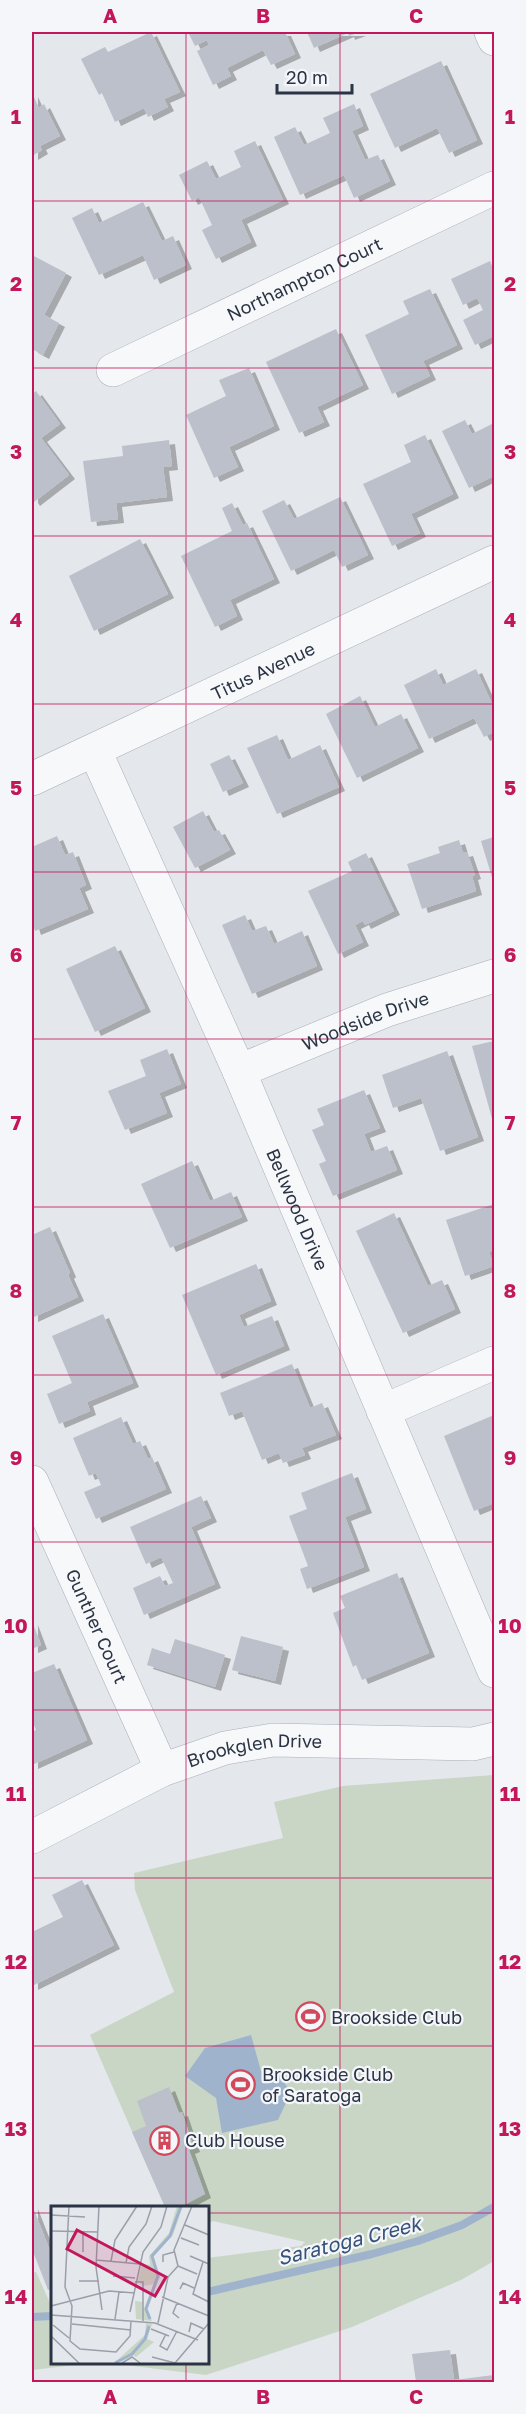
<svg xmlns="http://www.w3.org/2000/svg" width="526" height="2414" viewBox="0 0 526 2414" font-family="'Golos Text',sans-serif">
<defs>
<filter id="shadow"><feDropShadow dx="6" dy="4" stdDeviation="0" flood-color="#0004"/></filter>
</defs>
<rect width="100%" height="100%" fill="#e4e7ec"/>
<polygon fill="#c9d6c5" points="494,1775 494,2261 461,2280 352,2327 206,2375 101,2362 32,2370 32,2273 36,2272 50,2303 52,2302 52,2362 207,2362 207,2258 301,2246 305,2242 213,2221 207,2224 207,2207 165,2207 90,2035 174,1992 135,1890 134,1873 283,1838 274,1802 343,1786"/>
<polygon fill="#9fb4cc" points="251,2035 261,2071 278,2074 291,2092 278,2120 222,2133 216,2098 185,2076 205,2048"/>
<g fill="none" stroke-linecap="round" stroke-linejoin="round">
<g stroke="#9fb4cc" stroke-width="8">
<polyline points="207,2292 372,2254 418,2241 462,2225 494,2207"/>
<polyline points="32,2317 52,2316"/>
</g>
</g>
<g fill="#bbc0ca" filter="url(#shadow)">
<polygon points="151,32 180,92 164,99 168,107 148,117 144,108 115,122 102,93 99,95 81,59 105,47 108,52"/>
<polygon points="188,32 285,32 295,54 271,65 263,50 227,68 231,76 213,85 197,51 209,45 207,40 195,46"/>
<polygon points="307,32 360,32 349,36 348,33 314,48"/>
<polygon points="441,61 477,140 449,153 437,128 395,148 370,94"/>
<polygon points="32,93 39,108 44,104 60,136 40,146 42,150 32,156"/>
<polygon points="354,104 363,126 352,131 365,160 378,155 390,181 354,198 344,175 300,195 274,137 295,127 304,145 330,133 323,118"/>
<polygon points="255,141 283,200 241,220 251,242 216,259 202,230 212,225 199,197 192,201 179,175 207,161 216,179 241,167 234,151"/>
<polygon points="143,202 162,241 173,236 186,265 154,280 143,255 99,275 72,218 92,208 99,223"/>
<polygon points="32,255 66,273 44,315 59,323 43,355 32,349"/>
<polygon points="490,261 494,271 494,336 475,345 463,320 483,310 477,298 463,305 451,279"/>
<polygon points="430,289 457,345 423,361 430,376 392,394 365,335 409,314 403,301"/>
<polygon points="336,329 363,385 317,407 324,422 299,433 266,362"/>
<polygon points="249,368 274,426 229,447 238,467 214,478 186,415 226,396 219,380"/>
<polygon points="36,391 60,424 41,438 69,475 34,502 32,499 32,394"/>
<polygon points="465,420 472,434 494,423 494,476 469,488 442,431"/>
<polygon points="425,435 453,494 411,514 420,533 392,546 363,484 411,462 404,445"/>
<polygon points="169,440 172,466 163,467 167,497 116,503 118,519 91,522 83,461 123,456 122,446"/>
<polygon points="340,497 368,555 342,567 334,550 291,571 262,511 284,500 294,519"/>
<polygon points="232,503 243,525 247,523 274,579 230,600 237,616 215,627 181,556 232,531 222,508"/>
<polygon points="140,539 168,594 94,631 69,576"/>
<polygon points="436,669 443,685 476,669 494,708 494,732 484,737 474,718 429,739 404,685"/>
<polygon points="360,696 375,727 401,714 418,748 357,778 326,714"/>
<polygon points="277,735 288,760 320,745 339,787 277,814 247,748"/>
<polygon points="229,755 243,783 223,792 210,764"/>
<polygon points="203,811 214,832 219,830 230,850 195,868 173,827"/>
<polygon points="57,836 65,855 73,852 86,885 79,888 88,909 35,931 32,922 32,847"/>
<polygon points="494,837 494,884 481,841"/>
<polygon points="459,840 463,853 467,852 475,875 472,876 476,891 422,909 407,864 440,853 438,847"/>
<polygon points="366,853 394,911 365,925 363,921 355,925 363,942 338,954 308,891 352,871 348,862"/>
<polygon points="245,915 252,931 266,926 274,944 302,931 317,966 252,994 222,925"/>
<polygon points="115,946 145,1008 95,1032 66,969"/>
<polygon points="494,1041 494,1126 472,1046"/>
<polygon points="167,1049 181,1084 159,1093 167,1113 125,1130 108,1091 146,1076 140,1060"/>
<polygon points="447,1051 478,1137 440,1151 421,1098 393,1108 382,1075"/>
<polygon points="364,1090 380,1128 364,1134 371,1152 387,1146 397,1170 333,1196 319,1164 326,1161 312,1130 324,1125 317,1109"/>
<polygon points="192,1161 210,1201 231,1192 242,1217 170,1248 141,1184"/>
<polygon points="494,1204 494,1250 489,1252 494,1266 465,1276 446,1220"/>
<polygon points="394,1213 428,1286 442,1280 455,1309 403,1333 356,1231"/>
<polygon points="50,1227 70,1273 68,1275 78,1297 32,1318 32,1235"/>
<polygon points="256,1264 271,1301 239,1315 244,1327 272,1316 284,1346 216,1375 182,1295"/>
<polygon points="103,1314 133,1383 87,1402 90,1411 59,1424 47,1394 72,1383 52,1336"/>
<polygon points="292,1364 310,1408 322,1403 336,1435 302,1448 305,1455 283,1463 279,1453 262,1460 242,1411 229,1416 220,1393"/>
<polygon points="494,1415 494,1503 474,1511 444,1436"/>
<polygon points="121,1417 133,1444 140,1441 148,1459 152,1457 166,1489 96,1519 84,1492 101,1485 96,1473 89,1476 73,1438"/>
<polygon points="352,1473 366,1509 345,1517 364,1567 307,1589 300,1569 308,1566 289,1516 307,1509 301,1493"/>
<polygon points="201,1496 211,1518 191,1527 215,1584 144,1615 133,1588 160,1576 165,1586 173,1583 161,1557 146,1564 130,1527"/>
<polygon points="397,1573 429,1653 362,1680 356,1665 353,1667 333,1613 345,1608 340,1596"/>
<polygon points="32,1621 41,1645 32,1649"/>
<polygon points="241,1636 283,1647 275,1681 232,1670"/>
<polygon points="175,1639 225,1655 215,1687 147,1665 152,1648 170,1654"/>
<polygon points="54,1664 87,1740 32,1765 32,1732 36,1730 32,1720 32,1673"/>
<polygon points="82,1880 114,1945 32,1986 32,1932 63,1917 52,1895"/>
<polygon points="169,2087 179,2113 182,2112 194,2148 189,2150 205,2194 180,2207 165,2207 132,2132 146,2126 137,2101"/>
<polygon points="32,2205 52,2256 52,2289 48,2290 32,2249"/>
<polygon points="450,2350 454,2380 494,2375 494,2382 416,2382 412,2354"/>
</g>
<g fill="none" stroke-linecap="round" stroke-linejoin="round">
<defs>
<g id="minor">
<polyline points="491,32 494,39"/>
<path id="s1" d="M113,370L494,188"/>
<path id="s2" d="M95,751L239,1071L494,1671"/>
<path id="s3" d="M32,779L494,562"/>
<path id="s4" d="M239,1071L387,1010L494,976"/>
<polyline points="383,1411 494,1363"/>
<path id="s5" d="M32,1482L162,1770"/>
<path id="s6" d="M32,1837L162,1770L225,1748L273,1740L473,1744L494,1739"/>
</g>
</defs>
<use href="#minor" stroke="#a9aeb7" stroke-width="34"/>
<use href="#minor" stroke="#f7f8fa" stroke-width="33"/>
</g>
<path fill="none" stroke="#c2185b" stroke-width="1.5" stroke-opacity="0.55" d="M186,32V2207M340,32V2382M32,201H494M32,368H494M32,536H494M32,704H494M32,872H494M32,1039H494M32,1207H494M32,1375H494M32,1542H494M32,1710H494M32,1878H494M32,2046H494M32,2213H52M207,2213H494M186,2362V2382"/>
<defs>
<symbol id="stadium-ring" viewBox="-11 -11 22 22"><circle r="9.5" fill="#f4f6f9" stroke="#d1495b" stroke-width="1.5"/><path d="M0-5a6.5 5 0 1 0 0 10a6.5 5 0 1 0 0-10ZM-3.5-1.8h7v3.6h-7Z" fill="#d1495b"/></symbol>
<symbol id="building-ring" viewBox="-11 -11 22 22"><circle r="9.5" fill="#f4f6f9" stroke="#d1495b" stroke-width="1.5"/><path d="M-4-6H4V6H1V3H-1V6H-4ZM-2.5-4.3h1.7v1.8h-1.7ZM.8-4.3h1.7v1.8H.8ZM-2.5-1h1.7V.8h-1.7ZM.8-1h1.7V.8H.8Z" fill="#d1495b"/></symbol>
</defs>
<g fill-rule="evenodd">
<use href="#stadium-ring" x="294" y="2000" width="33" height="33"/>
<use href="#stadium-ring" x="224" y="2068" width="33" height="33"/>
<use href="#building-ring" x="148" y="2124" width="33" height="33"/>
</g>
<g text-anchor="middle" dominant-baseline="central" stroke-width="4.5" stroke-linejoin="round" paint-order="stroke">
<g font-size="18" fill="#2b3445" stroke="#f4f6f9">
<text stroke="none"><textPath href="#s1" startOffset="212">Northampton Court</textPath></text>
<text stroke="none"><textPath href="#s3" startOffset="255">Titus Avenue</textPath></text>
<text stroke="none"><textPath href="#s4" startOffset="136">Woodside Drive</textPath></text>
<text stroke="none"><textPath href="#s2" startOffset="501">Bellwood Drive</textPath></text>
<text stroke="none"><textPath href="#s5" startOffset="158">Gunther Court</textPath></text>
<text stroke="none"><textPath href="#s6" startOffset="242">Brookglen Drive</textPath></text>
</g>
<g font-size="18" fill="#2b3445" stroke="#f4f6f9" text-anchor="start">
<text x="331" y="2017">Brookside Club</text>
<text x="262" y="2074">Brookside Club<tspan x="262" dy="21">of Saratoga</tspan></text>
<text x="185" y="2140">Club House</text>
</g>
<g font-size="20" font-style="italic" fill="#34527a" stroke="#f4f6f9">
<text transform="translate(349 2240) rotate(-14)">Saratoga Creek</text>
</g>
</g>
<g transform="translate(51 2206)">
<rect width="158" height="158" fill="#e4e7ec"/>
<path d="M126,0H132L122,29L102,50L109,71L96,102L101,115L85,113L84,95L91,96L92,105L103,78L92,80L87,75L91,58L99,59L98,50L118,27ZM95,117L101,118L96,133L103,136L85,151L82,149L63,157L94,129Z" fill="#c9d6c5"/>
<path fill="none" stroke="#9fb4cc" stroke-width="3" d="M99,113L95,103L107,70L101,50L119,30L130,0M64,157L81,148L94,133L98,120"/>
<path fill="none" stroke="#9a9fa9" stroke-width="1.5" d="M18,0L14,81L21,100L19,135L29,143L65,146L79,130L80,115M48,0L45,61L51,104M0,9L34,11M134,19L158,29M0,25L47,26M130,32L148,39M32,46V26M139,50L158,58M45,54L89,58M60,55L64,34L86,0M112,56V49L123,46M152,56L142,88L158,96M75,57L78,41L95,18L101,0M127,60L123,44L141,0M127,60L146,68M62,70L84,72M28,75H48M84,76H92V115M129,83L132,77L143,82M111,91L158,110M126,97L122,107L128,112M0,100L58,85L84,87M79,106L92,46L110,21L116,0M0,109L104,117L147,134M64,113L68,86M107,117L117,71L127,60M21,118L80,124M2,119L18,132M100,123L118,130M138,126L140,117L153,123M115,128L109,140L116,144L126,125M0,130L28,157M101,151L124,157M71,157L81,151L89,157M124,157L158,117"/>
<path fill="#c2185b" fill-opacity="0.15" stroke="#c2185b" stroke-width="3" d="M26,24L115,71L104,90L16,43Z"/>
<rect width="158" height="158" fill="none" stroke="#2b3445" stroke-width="3"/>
</g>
<rect width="526" height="2414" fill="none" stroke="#f4f6f9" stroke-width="66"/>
<path d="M277 84v9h75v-9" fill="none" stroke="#2b3445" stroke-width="3"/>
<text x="286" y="84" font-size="18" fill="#2b3445" stroke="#f4f6f9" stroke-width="4.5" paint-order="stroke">20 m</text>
<rect x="33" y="33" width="460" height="2348" fill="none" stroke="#c2185b" stroke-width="2"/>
<g font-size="20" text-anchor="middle" font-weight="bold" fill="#c2185b">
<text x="110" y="23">A</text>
<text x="263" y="23">B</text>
<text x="416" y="23">C</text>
<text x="16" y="124">1</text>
<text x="510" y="124">1</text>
<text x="16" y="291">2</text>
<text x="510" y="291">2</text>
<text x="16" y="459">3</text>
<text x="510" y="459">3</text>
<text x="16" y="627">4</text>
<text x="510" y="627">4</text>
<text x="16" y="795">5</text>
<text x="510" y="795">5</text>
<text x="16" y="962">6</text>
<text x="510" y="962">6</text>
<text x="16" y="1130">7</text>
<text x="510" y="1130">7</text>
<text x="16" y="1298">8</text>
<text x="510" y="1298">8</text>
<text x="16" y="1465">9</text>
<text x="510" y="1465">9</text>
<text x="16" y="1633">10</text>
<text x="510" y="1633">10</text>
<text x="16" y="1801">11</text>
<text x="510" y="1801">11</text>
<text x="16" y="1969">12</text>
<text x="510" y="1969">12</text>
<text x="16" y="2136">13</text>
<text x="510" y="2136">13</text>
<text x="16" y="2304">14</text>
<text x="510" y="2304">14</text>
<text x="110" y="2404">A</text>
<text x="263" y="2404">B</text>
<text x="416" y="2404">C</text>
</g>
</svg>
